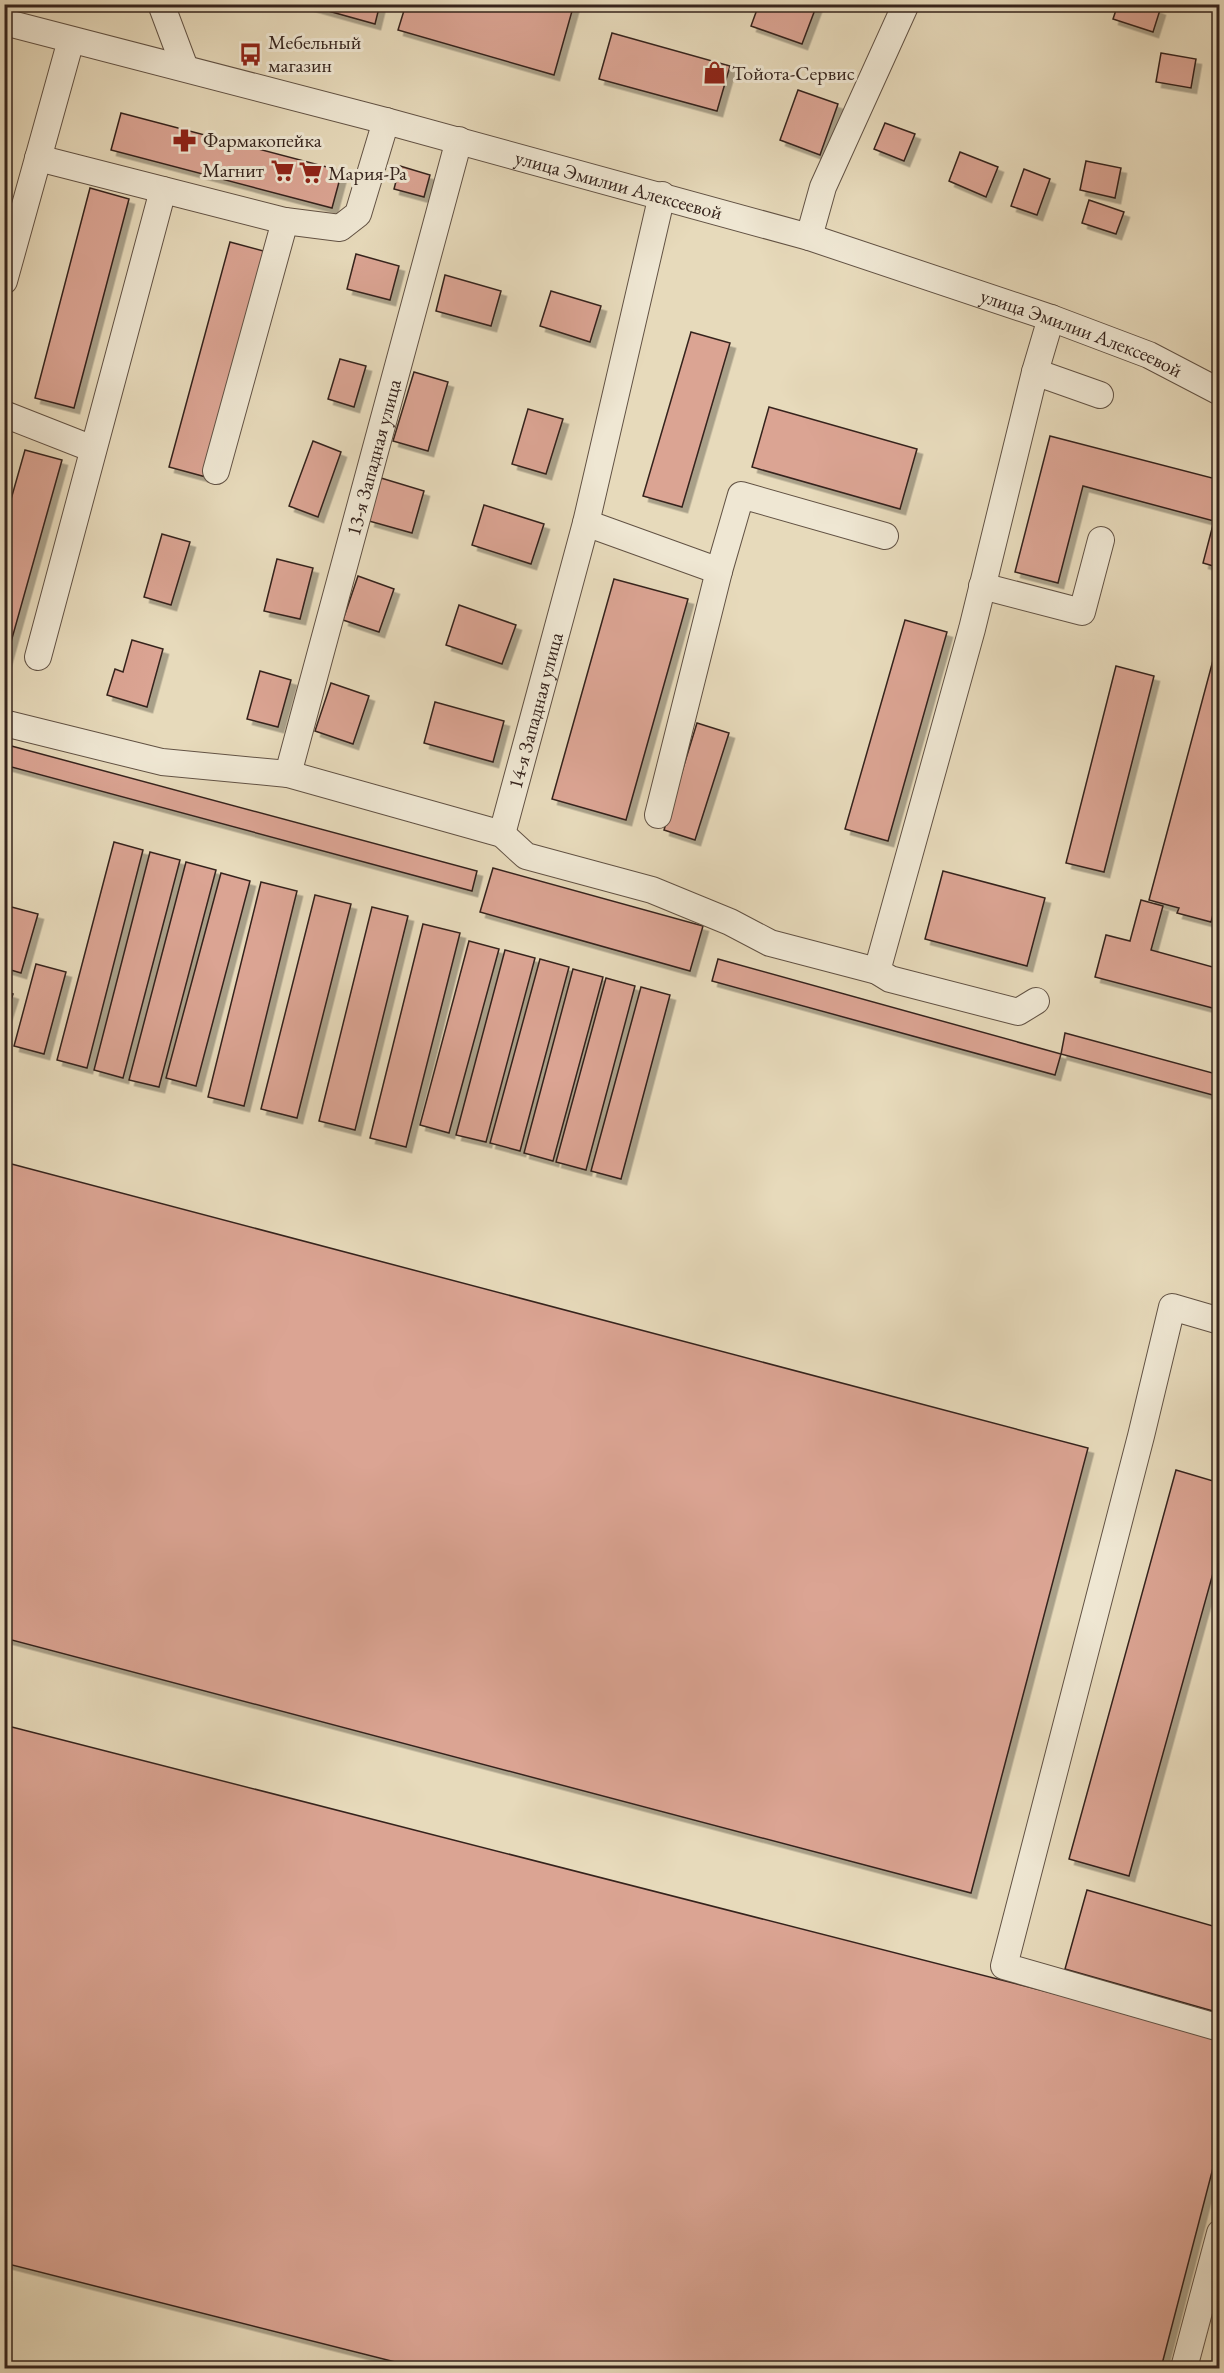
<svg xmlns="http://www.w3.org/2000/svg" width="1224" height="2373" viewBox="0 0 1224 2373" font-family="'EB Garamond',serif">
<defs>
<filter id="shadow"><feDropShadow dx="5.5" dy="5.5" stdDeviation="0" flood-color="#0004"/></filter>
</defs>
<rect width="100%" height="100%" fill="#e7dabb"/>
<filter id="stains"><feTurbulence type="fractalNoise" baseFrequency=".00333" numOctaves="4"/><feColorMatrix values="0 0 0 0 .2 0 0 0 0 .09 0 0 0 0 .02 0 0 0 .5 -.17"/></filter>
<radialGradient id="worn" r=".72"><stop offset=".6" stop-color="#630" stop-opacity="0"/><stop offset="1" stop-color="#630" stop-opacity=".3"/></radialGradient>
<g fill="#dba493" stroke="#36241d" stroke-width="1.5" filter="url(#shadow)">
<polygon points="303,4 380,4 375,24"/>
<polygon points="406,4 574,4 554,75 398,30"/>
<polygon points="759,4 810,4 816,7 802,44 751,26"/>
<polygon points="1118,4 1145,4 1160,10 1153,32 1113,19"/>
<polygon points="612,33 730,66 717,111 599,79"/>
<polygon points="1161,53 1196,59 1191,88 1156,82"/>
<polygon points="798,90 838,104 820,155 780,140"/>
<polygon points="121,113 342,171 332,208 111,150"/>
<polygon points="885,123 915,134 904,161 874,149"/>
<polygon points="960,152 998,167 986,197 949,181"/>
<polygon points="1086,161 1121,168 1115,198 1080,190"/>
<polygon points="400,166 430,175 424,197 394,189"/>
<polygon points="1024,169 1050,179 1037,215 1011,206"/>
<polygon points="90,188 129,199 74,408 35,398"/>
<polygon points="1089,200 1124,212 1116,234 1082,223"/>
<polygon points="230,242 267,252 206,477 169,467"/>
<polygon points="356,254 399,266 390,300 347,289"/>
<polygon points="445,275 501,291 491,326 436,311"/>
<polygon points="551,291 601,306 590,342 540,326"/>
<polygon points="691,332 730,343 682,507 643,496"/>
<polygon points="340,359 366,366 354,407 328,399"/>
<polygon points="414,372 448,382 428,451 393,441"/>
<polygon points="769,407 917,449 900,509 752,467"/>
<polygon points="528,409 563,419 546,474 512,464"/>
<polygon points="1050,436 1220,480 1220,568 1203,563 1214,521 1083,486 1058,583 1015,572"/>
<polygon points="313,441 341,452 318,517 289,506"/>
<polygon points="25,450 62,460 4,667 4,524"/>
<polygon points="381,478 424,491 412,533 369,521"/>
<polygon points="484,505 544,524 531,564 472,545"/>
<polygon points="162,534 190,542 171,605 144,597"/>
<polygon points="277,559 313,568 300,619 264,611"/>
<polygon points="358,576 394,589 379,632 343,620"/>
<polygon points="614,579 688,599 626,820 552,799"/>
<polygon points="459,605 516,625 502,664 446,645"/>
<polygon points="905,620 947,632 888,841 845,829"/>
<polygon points="1220,634 1220,889 1211,922 1177,913 1179,908 1149,900"/>
<polygon points="132,640 163,649 147,707 107,695 115,669 123,672"/>
<polygon points="1116,666 1154,676 1104,872 1066,863"/>
<polygon points="260,671 291,680 278,727 247,719"/>
<polygon points="331,683 369,696 353,744 315,731"/>
<polygon points="435,702 504,721 493,762 424,743"/>
<polygon points="697,723 729,733 695,840 664,830"/>
<polygon points="4,744 477,871 472,891 4,765"/>
<polygon points="114,842 143,850 87,1068 57,1060"/>
<polygon points="150,852 180,860 123,1078 94,1070"/>
<polygon points="186,862 216,870 159,1087 129,1080"/>
<polygon points="493,868 703,926 690,971 480,912"/>
<polygon points="943,871 1045,898 1027,966 925,939"/>
<polygon points="221,873 250,881 196,1086 166,1078"/>
<polygon points="261,882 297,891 244,1106 208,1097"/>
<polygon points="315,895 351,904 297,1118 261,1109"/>
<polygon points="1141,900 1163,906 1151,950 1220,969 1220,1010 1095,977 1106,935 1130,941"/>
<polygon points="4,905 38,914 21,973 4,968"/>
<polygon points="372,907 408,916 355,1130 319,1121"/>
<polygon points="423,924 460,933 406,1147 370,1138"/>
<polygon points="469,941 499,949 449,1133 420,1125"/>
<polygon points="505,950 535,958 486,1142 456,1135"/>
<polygon points="540,959 569,967 520,1151 490,1143"/>
<polygon points="718,959 1061,1054 1055,1075 712,981"/>
<polygon points="36,964 66,972 44,1054 14,1046"/>
<polygon points="573,969 603,977 553,1161 524,1153"/>
<polygon points="606,978 635,986 586,1170 556,1162"/>
<polygon points="641,987 670,995 621,1179 591,1171"/>
<polygon points="4,991 13,994 4,1022"/>
<polygon points="1065,1033 1220,1075 1220,1097 1061,1054"/>
<polygon points="4,1162 1088,1448 971,1893 4,1638"/>
<polygon points="1176,1470 1220,1483 1220,1548 1129,1876 1069,1859"/>
<polygon points="4,1725 1220,2036 1220,2141 1161,2368 419,2368 4,2263"/>
<polygon points="1087,1890 1220,1928 1220,2013 1065,1969"/>
</g>
<g fill="none" stroke-linecap="round" stroke-linejoin="round">
<defs>
<g id="minor">
<polyline points="161,4 185,68"/>
<path id="s1" d="M4,22L386,121L809,237L1051,318L1149,355L1220,392"/>
<polyline points="38,158 285,221 340,228 358,214 386,121"/>
<polyline points="809,237 823,187 906,4"/>
<polyline points="4,281 71,40"/>
<polyline points="1051,318 1035,372 1100,395"/>
<polyline points="1035,372 972,629 877,971 890,979 1018,1012 1036,1001"/>
<polyline points="4,414 93,449"/>
<polyline points="216,471 285,221"/>
<polyline points="586,523 719,571 741,495 885,536"/>
<polyline points="982,586 1082,612 1101,540"/>
<polyline points="38,657 163,190"/>
<polyline points="4,723 162,762 288,774 502,834 526,856 652,890 730,922 770,943 877,971"/>
<path id="s2" d="M288,774L459,140"/>
<polyline points="658,815 719,571"/>
<path id="s3" d="M502,834L586,523L662,195"/>
<polyline points="1220,1321 1172,1307 1141,1436 1004,1966 1220,2028"/>
<polyline points="1184,2368 1220,2233"/>
</g>
</defs>
<use href="#minor" stroke="#625244" stroke-width="28"/>
<use href="#minor" stroke="#efe7d3" stroke-width="26"/>
</g>
<defs>
<symbol id="bus-bare" viewBox="-9 -9 18 18"><path d="M-5-6H5V4H4V6H2V4H-2V6H-4V4H-5ZM-3.5-4V0h7V-4ZM-3.5 1.2v1.5H-2V1.2ZM2 1.2v1.5H3.5V1.2Z" fill="#8f2418" stroke="#efe7d3" stroke-width="2.5" paint-order="stroke"/></symbol>
<symbol id="shop-bare" viewBox="-9 -9 18 18"><path d="M-5-2.5h2.3a2.7 3.5 0 0 1 5.4 0H5L5.5 6h-11ZM-1.5-2.5h3a1.5 2.3 0 0 0-3 0Z" fill="#8f2418" stroke="#efe7d3" stroke-width="2.5" paint-order="stroke"/></symbol>
<symbol id="pharmacy-bare" viewBox="-9 -9 18 18"><path d="M-2-6h4v4h4v4h-4v4h-4v-4h-4v-4h4Z" fill="#8f2418" stroke="#efe7d3" stroke-width="2.5" paint-order="stroke"/></symbol>
<symbol id="supermarket-bare" viewBox="-9 -9 18 18"><path d="M-6-5.5h2.5l.6 2H6L4.5 2H-2.5L-4.4-4H-6ZM-1.5 3.2a1.3 1.3 0 1 0 .1 0ZM3 3.2a1.3 1.3 0 1 0 .1 0Z" fill="#8f2418" stroke="#efe7d3" stroke-width="2.5" paint-order="stroke"/></symbol>
</defs>
<g fill-rule="evenodd">
<use href="#bus-bare" x="234" y="38" width="33" height="33"/>
<use href="#shop-bare" x="698" y="56" width="33" height="33"/>
<use href="#pharmacy-bare" x="168" y="124" width="33" height="33"/>
<use href="#supermarket-bare" x="266" y="154" width="33" height="33"/>
<use href="#supermarket-bare" x="294" y="156" width="33" height="33"/>
</g>
<g text-anchor="middle" dominant-baseline="central" stroke-width="6" stroke-linejoin="round" paint-order="stroke">
<g font-size="20" fill="#36241d" stroke="#efe7d3" text-anchor="start">
<text x="268" y="42">Мебельный<tspan x="268" dy="23">магазин</tspan></text>
<text x="732" y="73">Тойота-Сервис</text>
<text x="203" y="140">Фармакопейка</text>
<text x="264" y="170" text-anchor="end">Магнит</text>
<text x="328" y="173">Мария-Ра</text>
</g>
<g font-size="20" fill="#36241d" stroke="#efe7d3">
<text stroke="none"><textPath href="#s1" startOffset="636">улица Эмилии Алексеевой</textPath></text>
<text stroke="none"><textPath href="#s1" startOffset="1122">улица Эмилии Алексеевой</textPath></text>
<text stroke="none"><textPath href="#s2" startOffset="328">13-я Западная улица</textPath></text>
<text stroke="none"><textPath href="#s3" startOffset="128">14-я Западная улица</textPath></text>
</g>
</g>
<rect width="1224" height="2373" fill="none" stroke="#e7dabb" stroke-width="24"/>
<rect x="6" y="6" width="1212" height="2361" fill="none" stroke="#36241d" stroke-width="3"/>
<rect x="12" y="12" width="1200" height="2349" fill="none" stroke="#36241d" stroke-width="1.5"/>
<rect width="100%" height="100%" filter="url(#stains)"/>
<rect width="100%" height="100%" fill="url(#worn)"/>
</svg>
